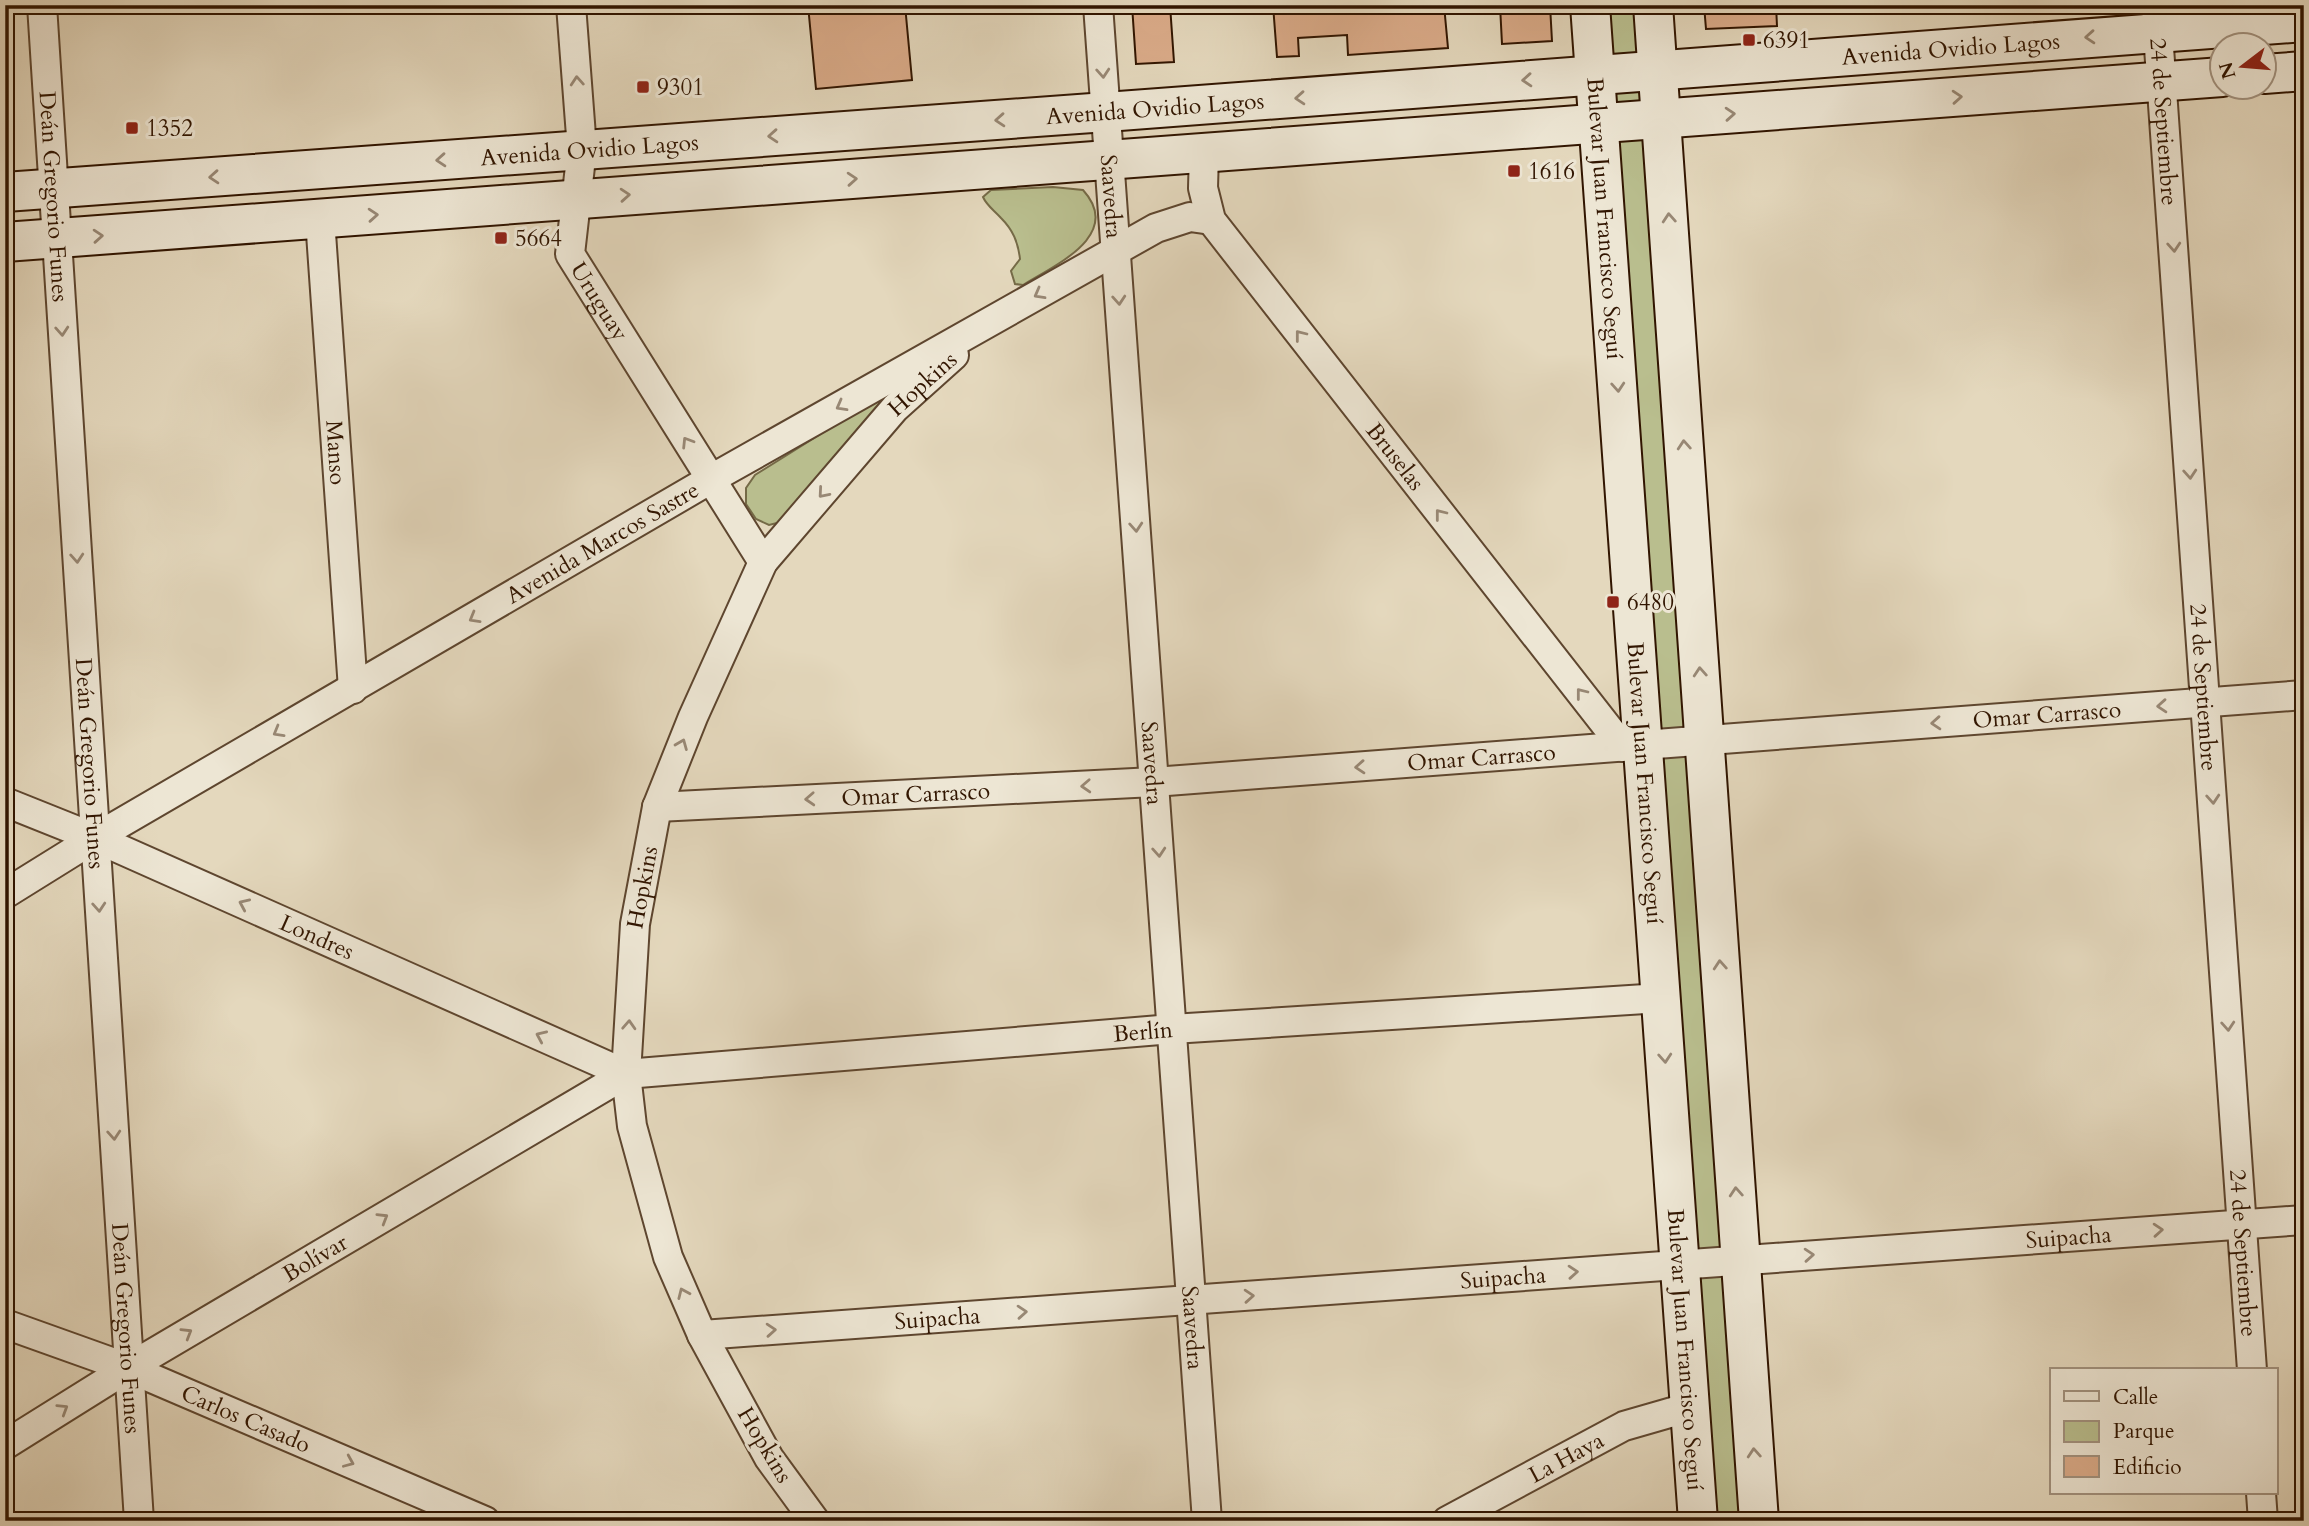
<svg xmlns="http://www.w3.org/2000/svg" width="2309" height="1526" viewBox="0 0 2309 1526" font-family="Cardo,serif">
<rect width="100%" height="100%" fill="#e4d8bd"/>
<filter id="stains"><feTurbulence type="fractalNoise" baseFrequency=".00286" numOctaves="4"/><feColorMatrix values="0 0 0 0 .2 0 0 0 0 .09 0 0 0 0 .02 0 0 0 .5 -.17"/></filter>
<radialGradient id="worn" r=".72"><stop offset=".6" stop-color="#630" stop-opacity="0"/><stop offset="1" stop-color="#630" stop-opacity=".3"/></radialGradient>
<g fill="#b9be8e" stroke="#756a47" stroke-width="2">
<polygon points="1590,5 1653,5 1759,1521 1698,1521"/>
<path d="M1053,187L1083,190C1124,235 1055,265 1023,285L1015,284L1011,271L1020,259C1018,242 1013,230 1001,218C994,210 987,206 983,197L991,190Z"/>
<polygon points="875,400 880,403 880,409 781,522 769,525 756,519 746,504 746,488 755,475"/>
</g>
<g fill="#daab89" stroke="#311500" stroke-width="2">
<polygon points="808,5 905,5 912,80 816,89"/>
<polygon points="1132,5 1170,5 1174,62 1136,64"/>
<polygon points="1273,5 1444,5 1448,48 1348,55 1347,35 1298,38 1299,56 1277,57"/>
<polygon points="1500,5 1550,5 1552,41 1502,44"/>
<polygon points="1704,5 1776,5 1777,26 1706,29"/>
</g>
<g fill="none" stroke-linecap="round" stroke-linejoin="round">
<defs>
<g id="minor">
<path id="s1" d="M42,5L139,1521"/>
<path id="s2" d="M571,5L582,149L570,254L763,562"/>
<path id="s3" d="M1098,5L1207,1521"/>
<path id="s4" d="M2156,5L2252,1370"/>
<path id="s5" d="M1204,153L1203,188L1211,220L1623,747"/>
<path id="s6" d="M320,219L353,689"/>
<path id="s7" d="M5,802L95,838L626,1074"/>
<path id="s8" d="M657,807L1154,782L2304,695"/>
<path id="s9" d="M5,894L95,838L711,479L1156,228L1190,217L1211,220"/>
<path id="s10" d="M5,1324L128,1368L485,1521"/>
<path id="s11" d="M702,1335L2304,1220"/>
<path id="s12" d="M5,1445L128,1368L626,1074L1172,1029L1661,998"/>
<polyline points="2261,1493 2263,1521"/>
<path id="s13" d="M815,1521L769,1458L702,1335L668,1257L632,1126L626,1074L635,924L657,807L693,717L763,562L895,408L954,355"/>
<path id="s14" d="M1447,1521L1624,1426L1690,1407"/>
</g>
<g id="secondary">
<path id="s15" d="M1590,5L1698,1521"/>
<polyline points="1653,5 1759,1521"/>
<polyline points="2264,74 2304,71"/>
<path id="s16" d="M5,192L1106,112L2304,22"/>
<polyline points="5,242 2222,77"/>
</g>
</defs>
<use href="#minor" stroke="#5e462f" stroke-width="32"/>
<use href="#secondary" stroke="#311500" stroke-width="42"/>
<use href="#minor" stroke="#ede6d4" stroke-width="28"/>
<use href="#secondary" stroke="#ede6d4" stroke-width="38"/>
</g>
<defs><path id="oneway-chevron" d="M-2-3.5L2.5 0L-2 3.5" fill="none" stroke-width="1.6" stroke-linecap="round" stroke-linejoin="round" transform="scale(1.75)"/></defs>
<g stroke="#988875">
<use href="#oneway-chevron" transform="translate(2090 37) rotate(176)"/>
<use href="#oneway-chevron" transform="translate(1103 73) rotate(86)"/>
<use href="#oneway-chevron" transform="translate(1527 80) rotate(176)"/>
<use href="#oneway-chevron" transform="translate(577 81) rotate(-94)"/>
<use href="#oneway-chevron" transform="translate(1957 97) rotate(-4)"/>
<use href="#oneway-chevron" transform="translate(1300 98) rotate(176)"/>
<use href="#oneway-chevron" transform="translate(1730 114) rotate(-4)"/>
<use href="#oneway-chevron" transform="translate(1000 120) rotate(176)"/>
<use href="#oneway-chevron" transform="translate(773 136) rotate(176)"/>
<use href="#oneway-chevron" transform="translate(441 160) rotate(176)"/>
<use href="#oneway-chevron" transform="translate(214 177) rotate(176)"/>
<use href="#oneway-chevron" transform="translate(852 179) rotate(-4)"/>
<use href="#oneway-chevron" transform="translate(625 195) rotate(-4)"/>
<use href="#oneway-chevron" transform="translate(373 215) rotate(-4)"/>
<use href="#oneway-chevron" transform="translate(1669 218) rotate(-94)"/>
<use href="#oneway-chevron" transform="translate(98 236) rotate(-4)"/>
<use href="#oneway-chevron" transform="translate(2174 247) rotate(86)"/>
<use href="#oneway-chevron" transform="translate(1039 294) rotate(151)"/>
<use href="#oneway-chevron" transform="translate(1119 300) rotate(86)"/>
<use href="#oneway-chevron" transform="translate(62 331) rotate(86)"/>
<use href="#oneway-chevron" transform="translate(1300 335) rotate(-128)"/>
<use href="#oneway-chevron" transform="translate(1618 387) rotate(86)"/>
<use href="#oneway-chevron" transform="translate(841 406) rotate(151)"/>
<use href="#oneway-chevron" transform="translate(687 442) rotate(-122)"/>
<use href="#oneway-chevron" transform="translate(1684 445) rotate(-94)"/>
<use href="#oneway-chevron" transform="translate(2190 474) rotate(86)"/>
<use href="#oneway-chevron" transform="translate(823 493) rotate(131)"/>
<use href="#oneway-chevron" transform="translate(1440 514) rotate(-128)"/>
<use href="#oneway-chevron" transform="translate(1136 527) rotate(86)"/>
<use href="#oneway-chevron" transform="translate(77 558) rotate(86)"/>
<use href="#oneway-chevron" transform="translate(474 618) rotate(150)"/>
<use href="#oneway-chevron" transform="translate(1700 672) rotate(-94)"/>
<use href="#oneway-chevron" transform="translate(1581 693) rotate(-128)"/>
<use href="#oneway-chevron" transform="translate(2162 706) rotate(176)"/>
<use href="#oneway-chevron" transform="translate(1936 723) rotate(176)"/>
<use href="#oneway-chevron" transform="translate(278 732) rotate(150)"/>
<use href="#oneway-chevron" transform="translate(682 744) rotate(-68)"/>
<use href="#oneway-chevron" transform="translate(1360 767) rotate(176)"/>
<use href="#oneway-chevron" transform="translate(1086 786) rotate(177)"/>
<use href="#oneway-chevron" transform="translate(810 799) rotate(177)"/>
<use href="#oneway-chevron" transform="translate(2213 799) rotate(86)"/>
<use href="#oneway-chevron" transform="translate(1159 852) rotate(86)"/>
<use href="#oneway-chevron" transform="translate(244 904) rotate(-156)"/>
<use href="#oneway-chevron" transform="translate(99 907) rotate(86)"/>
<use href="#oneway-chevron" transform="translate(1720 965) rotate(-94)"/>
<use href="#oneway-chevron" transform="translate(629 1025) rotate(-87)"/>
<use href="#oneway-chevron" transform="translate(2228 1026) rotate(86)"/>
<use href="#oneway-chevron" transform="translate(541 1036) rotate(-156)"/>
<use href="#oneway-chevron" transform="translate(1665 1058) rotate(86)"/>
<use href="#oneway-chevron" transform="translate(114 1135) rotate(86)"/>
<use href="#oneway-chevron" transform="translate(1736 1192) rotate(-94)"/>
<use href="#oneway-chevron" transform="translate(383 1218) rotate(-31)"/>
<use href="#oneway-chevron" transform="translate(2158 1230) rotate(-4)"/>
<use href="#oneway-chevron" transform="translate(1809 1255) rotate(-4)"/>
<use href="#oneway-chevron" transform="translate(1573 1272) rotate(-4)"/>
<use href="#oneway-chevron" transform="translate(683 1293) rotate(-114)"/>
<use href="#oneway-chevron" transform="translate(1249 1296) rotate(-4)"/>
<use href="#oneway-chevron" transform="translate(1022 1312) rotate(-4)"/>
<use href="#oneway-chevron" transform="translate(771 1330) rotate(-4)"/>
<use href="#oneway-chevron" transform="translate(187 1333) rotate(-31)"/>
<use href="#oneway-chevron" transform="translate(63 1409) rotate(-32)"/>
<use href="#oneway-chevron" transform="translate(1754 1453) rotate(-94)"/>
<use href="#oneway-chevron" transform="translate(349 1462) rotate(23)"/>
</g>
<g fill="#8f2418" stroke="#ede6d4" stroke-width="2.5">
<rect x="1742" y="33" width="14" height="14" rx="3.5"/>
<rect x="636" y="80" width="14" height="14" rx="3.5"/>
<rect x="125" y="121" width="14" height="14" rx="3.5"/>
<rect x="1507" y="164" width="14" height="14" rx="3.5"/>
<rect x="494" y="231" width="14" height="14" rx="3.5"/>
<rect x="1606" y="595" width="14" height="14" rx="3.5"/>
</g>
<g text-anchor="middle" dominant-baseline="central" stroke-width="6" stroke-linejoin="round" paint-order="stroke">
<g font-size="23" fill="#311500" stroke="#ede6d4" text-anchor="start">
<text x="1763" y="40">6391</text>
<text x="657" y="87">9301</text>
<text x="146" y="128">1352</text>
<text x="1528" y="171">1616</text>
<text x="515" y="238">5664</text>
<text x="1627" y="602">6480</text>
</g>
<g font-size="23" fill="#311500" stroke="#ede6d4">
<text stroke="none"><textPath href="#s16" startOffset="1951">Avenida Ovidio Lagos</textPath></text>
<text stroke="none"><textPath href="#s16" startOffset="1153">Avenida Ovidio Lagos</textPath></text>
<text stroke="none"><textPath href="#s4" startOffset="117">24 de Septiembre</textPath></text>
<text stroke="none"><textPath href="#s16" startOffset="586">Avenida Ovidio Lagos</textPath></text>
<text stroke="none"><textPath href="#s1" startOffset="192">Deán Gregorio Funes</textPath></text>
<text stroke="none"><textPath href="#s3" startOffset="192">Saavedra</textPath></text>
<text stroke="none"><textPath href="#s15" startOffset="214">Bulevar Juan Francisco Seguí</textPath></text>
<text stroke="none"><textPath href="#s2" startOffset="306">Uruguay</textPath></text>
<text stroke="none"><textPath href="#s13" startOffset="1267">Hopkins</textPath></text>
<text stroke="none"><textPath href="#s6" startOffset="234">Manso</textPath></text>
<text stroke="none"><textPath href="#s5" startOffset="368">Bruselas</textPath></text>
<text stroke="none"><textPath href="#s9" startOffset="693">Avenida Marcos Sastre</textPath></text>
<text stroke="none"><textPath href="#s4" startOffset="684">24 de Septiembre</textPath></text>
<text stroke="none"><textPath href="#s8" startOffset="1393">Omar Carrasco</textPath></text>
<text stroke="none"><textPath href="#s8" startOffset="826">Omar Carrasco</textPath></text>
<text stroke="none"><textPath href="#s1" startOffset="760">Deán Gregorio Funes</textPath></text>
<text stroke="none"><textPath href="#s3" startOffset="760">Saavedra</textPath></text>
<text stroke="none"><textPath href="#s15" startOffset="780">Bulevar Juan Francisco Seguí</textPath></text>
<text stroke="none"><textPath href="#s8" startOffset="259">Omar Carrasco</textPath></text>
<text stroke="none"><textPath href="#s13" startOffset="679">Hopkins</textPath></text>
<text stroke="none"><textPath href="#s7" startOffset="340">Londres</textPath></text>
<text stroke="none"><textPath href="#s12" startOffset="1242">Berlín</textPath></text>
<text stroke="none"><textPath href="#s11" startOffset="1370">Suipacha</textPath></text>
<text stroke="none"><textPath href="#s4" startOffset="1251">24 de Septiembre</textPath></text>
<text stroke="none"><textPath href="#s12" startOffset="362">Bolívar</textPath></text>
<text stroke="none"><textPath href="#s11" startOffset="803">Suipacha</textPath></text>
<text stroke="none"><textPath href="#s11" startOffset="236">Suipacha</textPath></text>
<text stroke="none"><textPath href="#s1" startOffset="1326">Deán Gregorio Funes</textPath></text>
<text stroke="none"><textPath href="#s3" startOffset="1326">Saavedra</textPath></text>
<text stroke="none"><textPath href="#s15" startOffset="1348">Bulevar Juan Francisco Seguí</textPath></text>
<text stroke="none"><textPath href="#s10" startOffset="259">Carlos Casado</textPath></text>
<text transform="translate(765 1445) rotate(59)">Hopkins</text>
<text stroke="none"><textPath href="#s14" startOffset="135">La Haya</textPath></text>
</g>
</g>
<rect width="2309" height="1526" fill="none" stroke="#e4d8bd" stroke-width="28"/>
<rect x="7" y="7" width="2295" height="1512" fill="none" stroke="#311500" stroke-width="3.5"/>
<rect x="14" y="14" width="2281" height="1498" fill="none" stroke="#311500" stroke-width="2"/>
<rect x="2050" y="1368" width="228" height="126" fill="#ede6d4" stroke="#a2927f" stroke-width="2"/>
<rect x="2064" y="1391" width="35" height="10" fill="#ede6d4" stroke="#a2927f" stroke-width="2"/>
<text x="2113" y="1404" font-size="21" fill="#311500">Calle</text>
<rect x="2064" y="1421" width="35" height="21" fill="#b9be8e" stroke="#a2927f" stroke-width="2"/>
<text x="2113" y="1438" font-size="21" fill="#311500">Parque</text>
<rect x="2064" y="1456" width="35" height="21" fill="#daab89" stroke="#a2927f" stroke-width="2"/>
<text x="2113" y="1474" font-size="21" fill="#311500">Edificio</text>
<g transform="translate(2243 66) rotate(254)"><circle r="33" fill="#ede6d4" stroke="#a2927f" stroke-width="2"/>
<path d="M0-5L12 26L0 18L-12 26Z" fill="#8f2418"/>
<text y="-10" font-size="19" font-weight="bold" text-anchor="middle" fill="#311500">N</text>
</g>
<rect width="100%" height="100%" filter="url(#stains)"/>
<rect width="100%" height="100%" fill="url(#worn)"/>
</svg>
